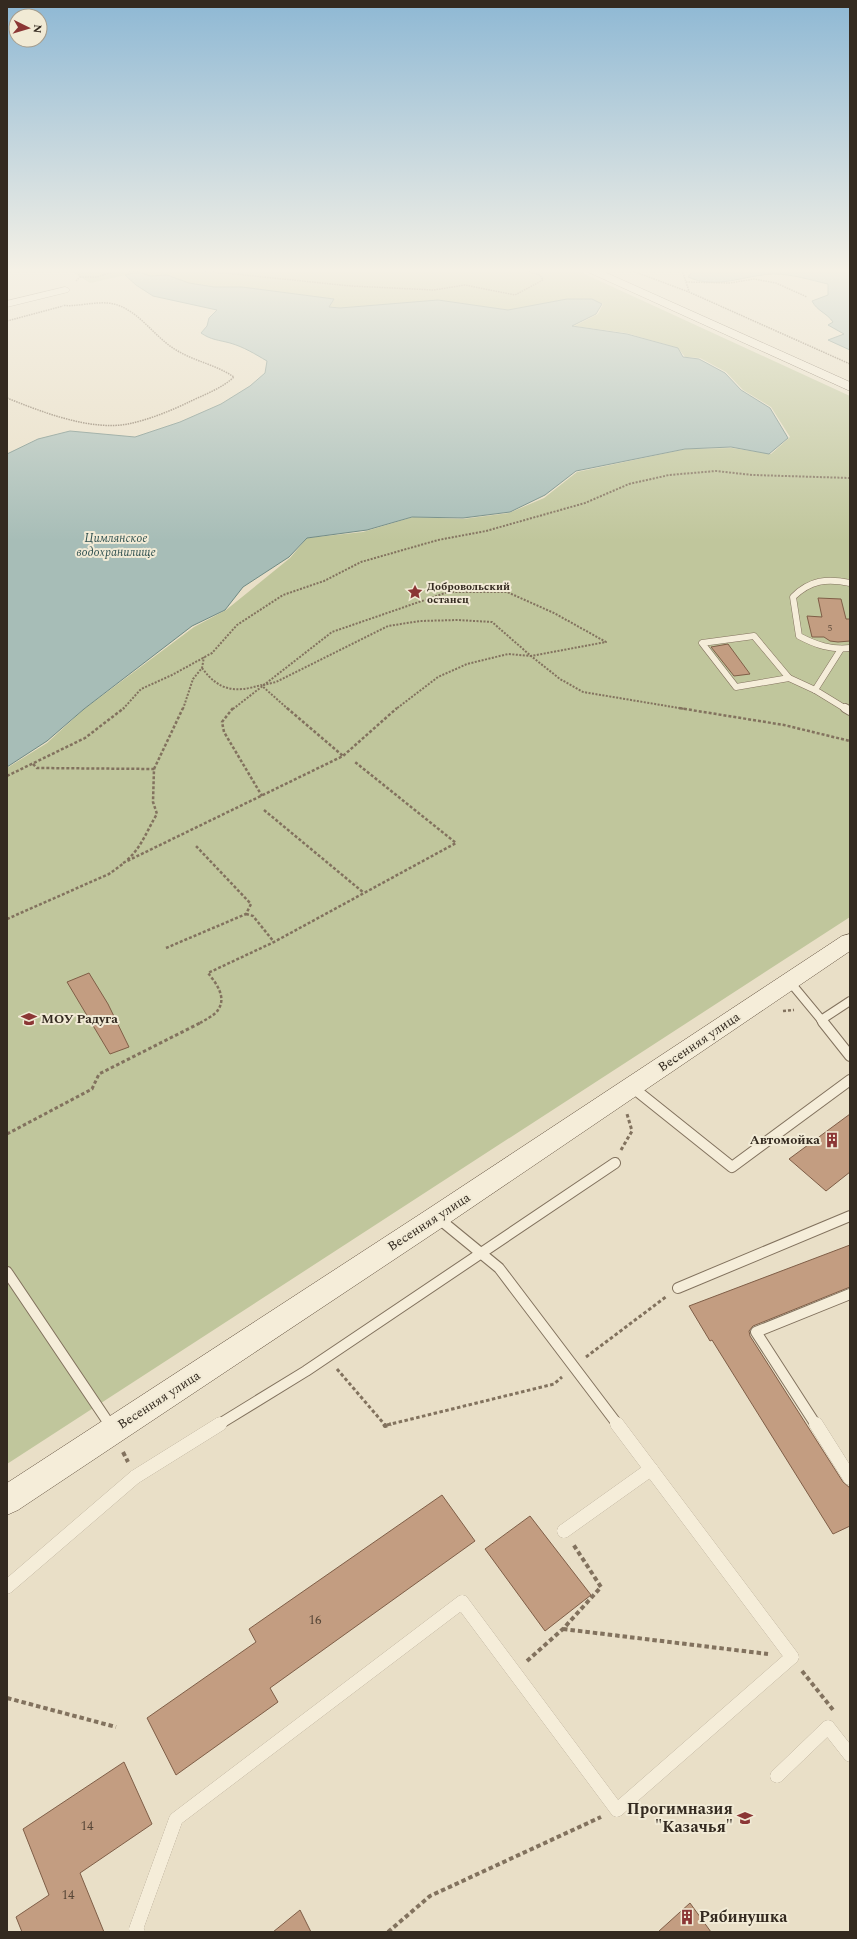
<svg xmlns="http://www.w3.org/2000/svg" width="857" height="1939" viewBox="0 0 857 1939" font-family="Spectral,serif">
<rect width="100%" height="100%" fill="#e9dfc7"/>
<polygon fill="#c0c69c" points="70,270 576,270 850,396 850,917 7,1464 7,768 47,743 83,710 194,627 226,610 290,558 307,538 363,532 413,517 463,519 509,513 544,498 577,472 686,449 732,448 771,454 790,437 771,407 743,390 726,372 700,358 685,357 678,348 626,333 574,326 598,314 603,304 592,299 567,299 508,310 438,300 340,308 328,307 333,299 242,287 214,287 189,283 167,275 150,276 139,272 90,283"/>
<g fill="#a7bdb7" stroke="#6f8a84">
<path d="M694,270H850V350L828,340L844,334L828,325L833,322C827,313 817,311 812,301L828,295V284C810,280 793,274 773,274C745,275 716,290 688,277Z"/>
<path d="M139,272L150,276L167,275L189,283L214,287H242L334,299L329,307L340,308L438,300L508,310L567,299H592L602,304L596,314L572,326L627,334L678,348L683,357L699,359L725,373L741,390L770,408L788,438L769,454L731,447L685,449L576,471L545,495L510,512L463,518L412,517L367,530L307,538L289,557L243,587L225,610L192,626L84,709L47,741L7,767V454L38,439L70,431L135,437L180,422L221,404L250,386L265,373L267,361C255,354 244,347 230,343C219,340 211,340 201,333L207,326L209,318L217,310L153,296L136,285L125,275Z"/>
</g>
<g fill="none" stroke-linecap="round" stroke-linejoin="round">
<polyline stroke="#6f8a84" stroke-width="3.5" points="128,270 139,272"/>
</g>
<g fill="#c39d81" stroke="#7f5e47">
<polygon points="818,598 841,599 846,619 850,619 850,641 838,642 830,641 824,637 812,637 807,616 822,617"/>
<polygon points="728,644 750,674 734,676 711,647"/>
<polygon points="89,973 108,1004 129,1047 110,1054 67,982"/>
<polygon points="850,1114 850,1172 826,1191 789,1159"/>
<polygon points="850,1245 850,1287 753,1326 749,1331 750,1336 843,1482 850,1488 850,1526 833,1534 712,1340 710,1341 689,1306"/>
<polygon points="442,1495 475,1541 270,1688 278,1702 176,1775 147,1718 256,1642 249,1629"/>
<polygon points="530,1516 591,1595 545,1631 485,1549"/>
<polygon points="124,1762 152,1824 80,1873 104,1932 22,1932 16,1917 49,1895 23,1829"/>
<polygon points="690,1903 711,1932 658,1932"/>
<polygon points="300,1910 311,1932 273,1932"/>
</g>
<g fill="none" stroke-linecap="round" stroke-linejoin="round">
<defs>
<g id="lane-far3">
<path d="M850,583C827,578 810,580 793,597L799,636C816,645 831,650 850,648"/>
<polygon points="754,636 789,678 736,687 702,643"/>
<polyline points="841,649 815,690 846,709"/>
<polyline points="789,678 815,690"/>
</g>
<g id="lane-far2">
<polyline points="845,708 850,711"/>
<polyline points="790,982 824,1023"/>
<polyline points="821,1020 850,1001"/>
</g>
<g id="lane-far1">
<polyline points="823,1022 850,1056"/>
<polyline points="632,1087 732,1167 850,1080"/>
<polyline points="438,1218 499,1268 618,1425"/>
<polyline points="7,1272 110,1425"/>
<polyline points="678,1288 850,1216"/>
<polyline points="218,1425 306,1371 615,1163"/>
<polyline points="816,1425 756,1332 850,1294"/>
</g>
<g id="lane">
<polyline points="109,1424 112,1429"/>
<polyline points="816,1424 850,1478"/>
<polyline points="564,1531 651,1469"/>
<polyline points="7,1587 135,1477 220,1424"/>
<polyline points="777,1776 828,1727 850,1755"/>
<polyline points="138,1932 136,1929 176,1819 462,1602 617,1810 792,1657 617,1424"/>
</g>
<polygon id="street" points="65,287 68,288 70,290 68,292 7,307 7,301"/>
<g id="secondary">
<polygon points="587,270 600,270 850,382 850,391 588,272"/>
<polygon points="850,934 850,951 446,1225 18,1510 7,1515 7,1483 428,1209 842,936"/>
</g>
</defs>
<use href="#lane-far3" stroke="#82725e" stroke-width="7"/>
<use href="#lane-far2" stroke="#82725e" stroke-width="10"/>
<use href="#lane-far1" stroke="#82725e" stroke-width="12"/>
<use href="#lane" stroke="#82725e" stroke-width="14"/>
<use href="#street" stroke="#82725e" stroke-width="1"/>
<use href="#secondary" stroke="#645341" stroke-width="1"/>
<g stroke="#82725e" stroke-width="1.5" stroke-dasharray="1.5 1" stroke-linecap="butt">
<polyline points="195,270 351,286 434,290 465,285 515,295 543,280 540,275 524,270"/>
<polyline points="630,270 689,292 850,364"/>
<polyline points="682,270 689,291"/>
<polyline points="80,277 97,277 119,270"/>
<polyline points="76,281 80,277 77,270"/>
<polyline points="686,282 730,283 754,279 776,283 807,297"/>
<polyline points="7,321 63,306"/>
<path d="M7,398C42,412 90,431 128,424C148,420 173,410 191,401C206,394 222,388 234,377C215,364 192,361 173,348C153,335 138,310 114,304C98,300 72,308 63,305"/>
</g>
<g stroke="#82725e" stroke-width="2" stroke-dasharray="2 1.5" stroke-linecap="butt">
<path d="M202,668C219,691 235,693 261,685L288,709"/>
<polyline points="263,685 276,682 388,626 420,621 458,620 492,622 531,656 508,654 467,664 438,677 396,709"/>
<polyline points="123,709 141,689 172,675 212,653 237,625 283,595 324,581 361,562 438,540 486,531 585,503 629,484 669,475 716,471 753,475 850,478"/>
<polyline points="183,709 193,679 202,668 204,657"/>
<polyline points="233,709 332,632 448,592 507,592 554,613 606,642 531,656 560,679 583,692 685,709"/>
</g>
<g stroke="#82725e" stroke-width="2.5" stroke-dasharray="3 2" stroke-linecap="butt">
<polyline points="233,708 222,722 224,732 262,796"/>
<polyline points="287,708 343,756"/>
<polyline points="679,708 784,725 850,741"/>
<path d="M33,764L37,768L154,769L153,802L157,814C147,830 142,847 127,860"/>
<polyline points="154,769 183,708"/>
<polyline points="7,776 85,738 124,708"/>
<polyline points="264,810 364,893"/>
<polyline points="123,863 343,756 397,708"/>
<polyline points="246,914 253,916 274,942"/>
<polyline points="7,919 109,874 124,863"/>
<polyline points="166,948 246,914 251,904 196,846"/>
<polyline points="783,1011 794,1010"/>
<path d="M200,1023C205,1020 215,1015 218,1010C227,997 216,983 208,973L274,942L456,843L355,762"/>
</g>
<g stroke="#82725e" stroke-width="3" stroke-dasharray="3.5 2.5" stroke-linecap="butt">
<polyline points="7,1134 92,1089 99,1074 202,1022"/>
<polyline points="621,1150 632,1131 627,1114"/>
<polyline points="586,1357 667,1296"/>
<polyline points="337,1369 385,1425"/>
<polyline points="387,1425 554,1384 562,1377"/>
</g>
<g stroke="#82725e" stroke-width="4" stroke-dasharray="4.5 3" stroke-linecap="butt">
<polyline points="384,1424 385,1426 391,1424"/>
<polyline points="123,1452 128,1462"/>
<polyline points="563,1629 768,1654"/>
<polyline points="527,1661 563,1629 601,1587 573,1544"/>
<polyline points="802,1671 834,1711"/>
<polyline points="7,1698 116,1727"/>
<polyline points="388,1932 430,1896 601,1817"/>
</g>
<use href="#lane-far3" stroke="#f5edd9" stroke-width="6"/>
<use href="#lane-far2" stroke="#f5edd9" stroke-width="8"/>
<use href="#lane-far1" stroke="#f5edd9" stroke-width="10"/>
<use href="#lane" stroke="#f5edd9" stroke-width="14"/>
<use href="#street" fill="#f5edd9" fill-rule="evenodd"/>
<use href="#secondary" fill="#f5edd9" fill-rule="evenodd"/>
</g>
<linearGradient id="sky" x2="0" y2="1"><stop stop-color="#8eb8d4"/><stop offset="0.5" stop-color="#f5f1e6"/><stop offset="1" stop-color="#f5f1e6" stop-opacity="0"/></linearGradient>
<rect width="857" height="541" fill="url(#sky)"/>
<defs>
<symbol id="sight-bare" viewBox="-9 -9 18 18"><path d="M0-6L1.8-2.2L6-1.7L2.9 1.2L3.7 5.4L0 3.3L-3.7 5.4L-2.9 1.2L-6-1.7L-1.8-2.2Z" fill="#8b3635" stroke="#f1ead5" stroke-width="2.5" paint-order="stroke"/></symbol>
<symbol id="school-bare" viewBox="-9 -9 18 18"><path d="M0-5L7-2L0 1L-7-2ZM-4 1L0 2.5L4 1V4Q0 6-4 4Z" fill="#8b3635" stroke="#f1ead5" stroke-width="2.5" paint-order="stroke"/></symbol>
<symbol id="building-bare" viewBox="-9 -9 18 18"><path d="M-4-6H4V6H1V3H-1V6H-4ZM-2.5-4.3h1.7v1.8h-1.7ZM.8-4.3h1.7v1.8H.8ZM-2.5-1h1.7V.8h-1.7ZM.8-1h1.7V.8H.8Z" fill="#8b3635" stroke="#f1ead5" stroke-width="2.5" paint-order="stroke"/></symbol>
</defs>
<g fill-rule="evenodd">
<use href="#sight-bare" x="404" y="581" width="22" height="22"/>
<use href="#school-bare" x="18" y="1008" width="22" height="22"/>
<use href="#building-bare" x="821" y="1129" width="22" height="22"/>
<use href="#school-bare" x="734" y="1807" width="22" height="22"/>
<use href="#building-bare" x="676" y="1906" width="22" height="22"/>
</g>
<g text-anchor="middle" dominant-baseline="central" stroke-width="4" stroke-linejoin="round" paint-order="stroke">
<g font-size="9" fill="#584738">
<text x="830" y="628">5</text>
</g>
<g font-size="11" font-weight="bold" fill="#342a20" stroke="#f1ead5" text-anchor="start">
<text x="427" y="586">Добровольский<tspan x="427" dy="13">останец</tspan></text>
</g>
<g font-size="12" font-style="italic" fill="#315251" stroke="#f1ead5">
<text x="116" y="538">Цимлянское<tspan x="116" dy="14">водохранилище</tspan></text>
</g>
<g font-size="13" font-weight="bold" fill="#342a20" stroke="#f1ead5" text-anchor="start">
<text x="41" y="1019">МОУ Радуга</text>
<text x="820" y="1140" text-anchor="end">Автомойка</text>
</g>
<g font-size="13" fill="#342a20" stroke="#f1ead5">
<text transform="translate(699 1042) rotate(-34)">Весенняя улица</text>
<text transform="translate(429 1222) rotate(-33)">Весенняя улица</text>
<text transform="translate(159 1400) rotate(-33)">Весенняя улица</text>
</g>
<g font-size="13" fill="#584738">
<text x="315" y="1620">16</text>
<text x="87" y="1826">14</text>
<text x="68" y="1895">14</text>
</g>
<g font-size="16" font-weight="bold" fill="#342a20" stroke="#f1ead5" text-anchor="end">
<text x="733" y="1809">Прогимназия<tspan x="733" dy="18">"Казачья"</tspan></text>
<text x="699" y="1917" text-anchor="start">Рябинушка</text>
</g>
</g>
<rect width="857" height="1939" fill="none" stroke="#342a20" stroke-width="16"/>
<g transform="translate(28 28) rotate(95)"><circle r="19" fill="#f1ead5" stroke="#a59d8d"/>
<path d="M0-3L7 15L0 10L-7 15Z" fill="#8b3635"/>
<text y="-6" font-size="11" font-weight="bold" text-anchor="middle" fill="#342a20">N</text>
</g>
</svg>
